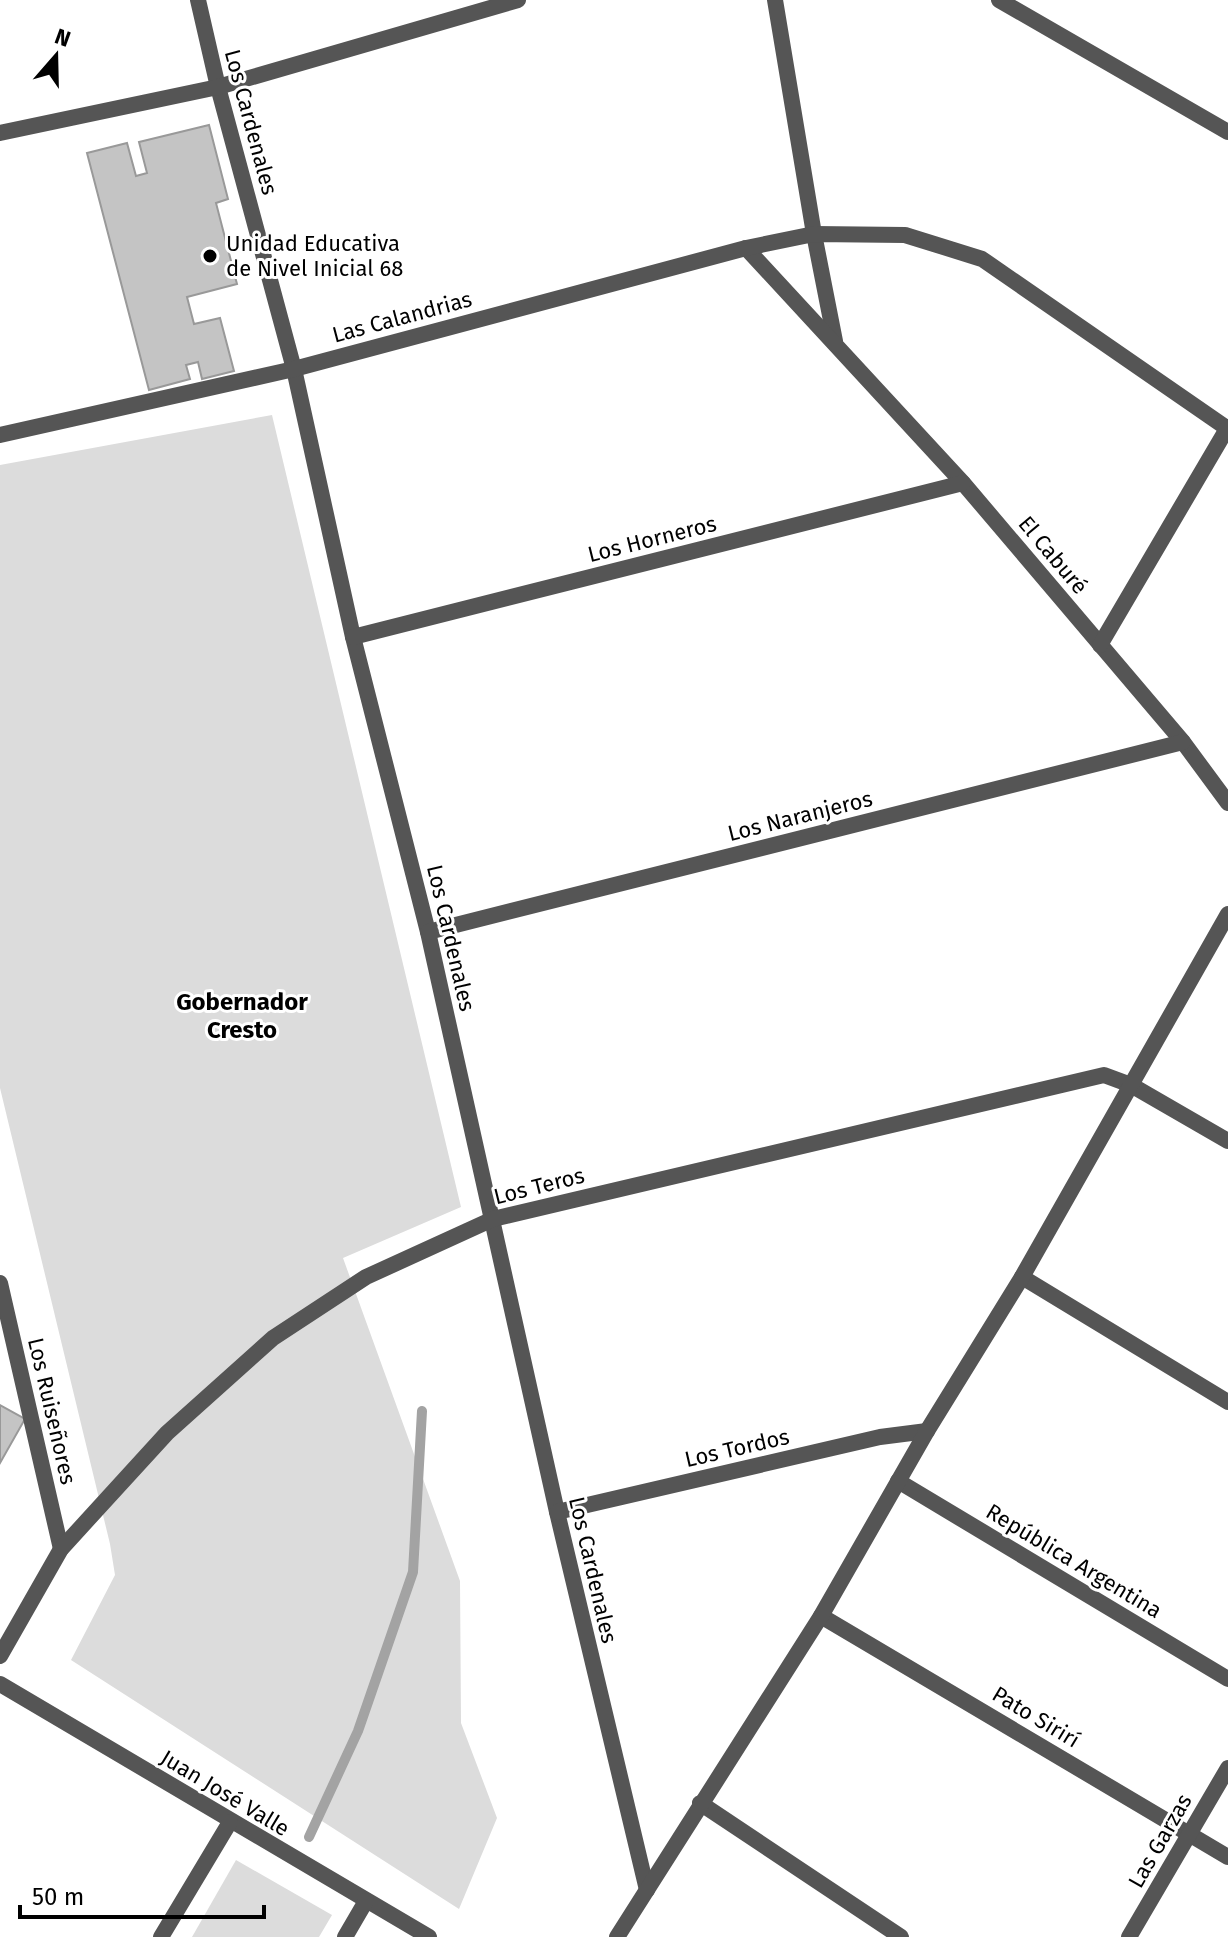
<svg xmlns="http://www.w3.org/2000/svg" width="1228" height="1937" viewBox="0 0 1228 1937" font-family="'Fira Sans',sans-serif">
<rect width="100%" height="100%" fill="#fff"/>
<g fill="#dcdcdc">
<polygon points="272,415 461,1207 343,1258 460,1581 461,1723 497,1818 459,1909 71,1660 115,1575 110,1544 0,1088 0,465"/>
<polygon points="236,1860 332,1915 319,1937 192,1937"/>
</g>
<g fill="none" stroke-linecap="round" stroke-linejoin="round">
<polyline stroke="#a3a3a3" stroke-width="10" points="309,1837 358,1731 413,1572 422,1411"/>
</g>
<g fill="#c4c4c4" stroke="#999" stroke-width="2">
<polygon points="209,125 228,199 216,203 237,284 187,297 194,324 220,318 234,371 202,379 198,362 186,365 190,379 149,390 87,153 127,143 136,176 147,173 139,142"/>
<polygon points="0,1405 25,1419 0,1463"/>
</g>
<g fill="none" stroke-linecap="round" stroke-linejoin="round">
<g stroke="#555" stroke-width="16">
<polyline points="198,0 218,87 294,369 353,637 428,932 557,1512 647,1890"/>
<polyline points="775,0 814,234 835,341"/>
<polyline points="999,0 1228,132"/>
<polyline points="0,133 218,87 518,0"/>
<polyline points="746,248 963,483 1183,742 1228,803"/>
<polyline points="0,435 294,369 746,248 814,234 905,235 982,259 1228,429"/>
<polyline points="353,637 963,483"/>
<polyline points="1100,645 1228,427"/>
<polyline points="428,932 1183,742"/>
<polyline points="1022,1277 1228,1402"/>
<polyline points="0,1283 61,1549"/>
<polyline points="898,1481 1228,1679"/>
<polyline points="557,1512 880,1437 927,1431"/>
<polyline points="821,1616 1228,1857"/>
<polyline points="0,1656 61,1549 167,1433 273,1338 366,1277 493,1219 1104,1075 1131,1085 1228,1141"/>
<polyline points="0,1684 429,1937"/>
<polyline points="700,1803 901,1937"/>
<polyline points="161,1937 230,1822"/>
<polyline points="345,1937 366,1901"/>
<polyline points="617,1937 821,1616 927,1431 1022,1277 1228,914"/>
<polyline points="1129,1937 1228,1768"/>
</g>
</g>
<circle fill="#000" stroke="#fff" stroke-width="3" cx="210" cy="256" r="8"/>
<g text-anchor="middle" dominant-baseline="central" stroke-width="6" stroke-linejoin="round" paint-order="stroke">
<g font-size="22" fill="#000" stroke="#fff">
<text transform="translate(251 122) rotate(75)">Los Cardenales</text>
<text transform="translate(402 317) rotate(-15)">Las Calandrias</text>
<text transform="translate(652 539) rotate(-14)">Los Horneros</text>
<text transform="translate(1053 555) rotate(50)">El Caburé</text>
<text transform="translate(800 816) rotate(-14)">Los Naranjeros</text>
<text transform="translate(451 938) rotate(77)">Los Cardenales</text>
<text transform="translate(539 1186) rotate(-14)">Los Teros</text>
<text transform="translate(52 1411) rotate(77)">Los Ruiseñores</text>
<text transform="translate(737 1448) rotate(-13)">Los Tordos</text>
<text transform="translate(1074 1561) rotate(31)">República Argentina</text>
<text transform="translate(593 1570) rotate(77)">Los Cardenales</text>
<text transform="translate(1036 1717) rotate(31)">Pato Sirirí</text>
<text transform="translate(225 1793) rotate(31)">Juan José Valle</text>
<text transform="translate(1160 1841) rotate(-60)">Las Garzas</text>
</g>
<g font-size="22" fill="#000" stroke="#fff" text-anchor="start">
<text x="226" y="243">Unidad Educativa<tspan x="226" dy="25">de Nivel Inicial 68</tspan></text>
</g>
<g font-size="24" font-weight="bold" fill="#000" stroke="#fff">
<text x="242" y="1002">Gobernador<tspan x="242" dy="28">Cresto</tspan></text>
</g>
</g>
<g transform="translate(56 56) rotate(20)" stroke="#ffffff" stroke-width="6" paint-order="stroke">
<path d="M0-6L14 30L0 20L-14 30Z" fill="#000000"/>
<text y="-12" font-size="22" font-weight="bold" text-anchor="middle" fill="#000000">N</text>
</g>
<path d="M20 1905v12h244v-12" fill="none" stroke="#000000" stroke-width="4"/>
<text x="32" y="1905" font-size="24" fill="#000000" stroke="#ffffff" stroke-width="6" paint-order="stroke">50 m</text>
</svg>
